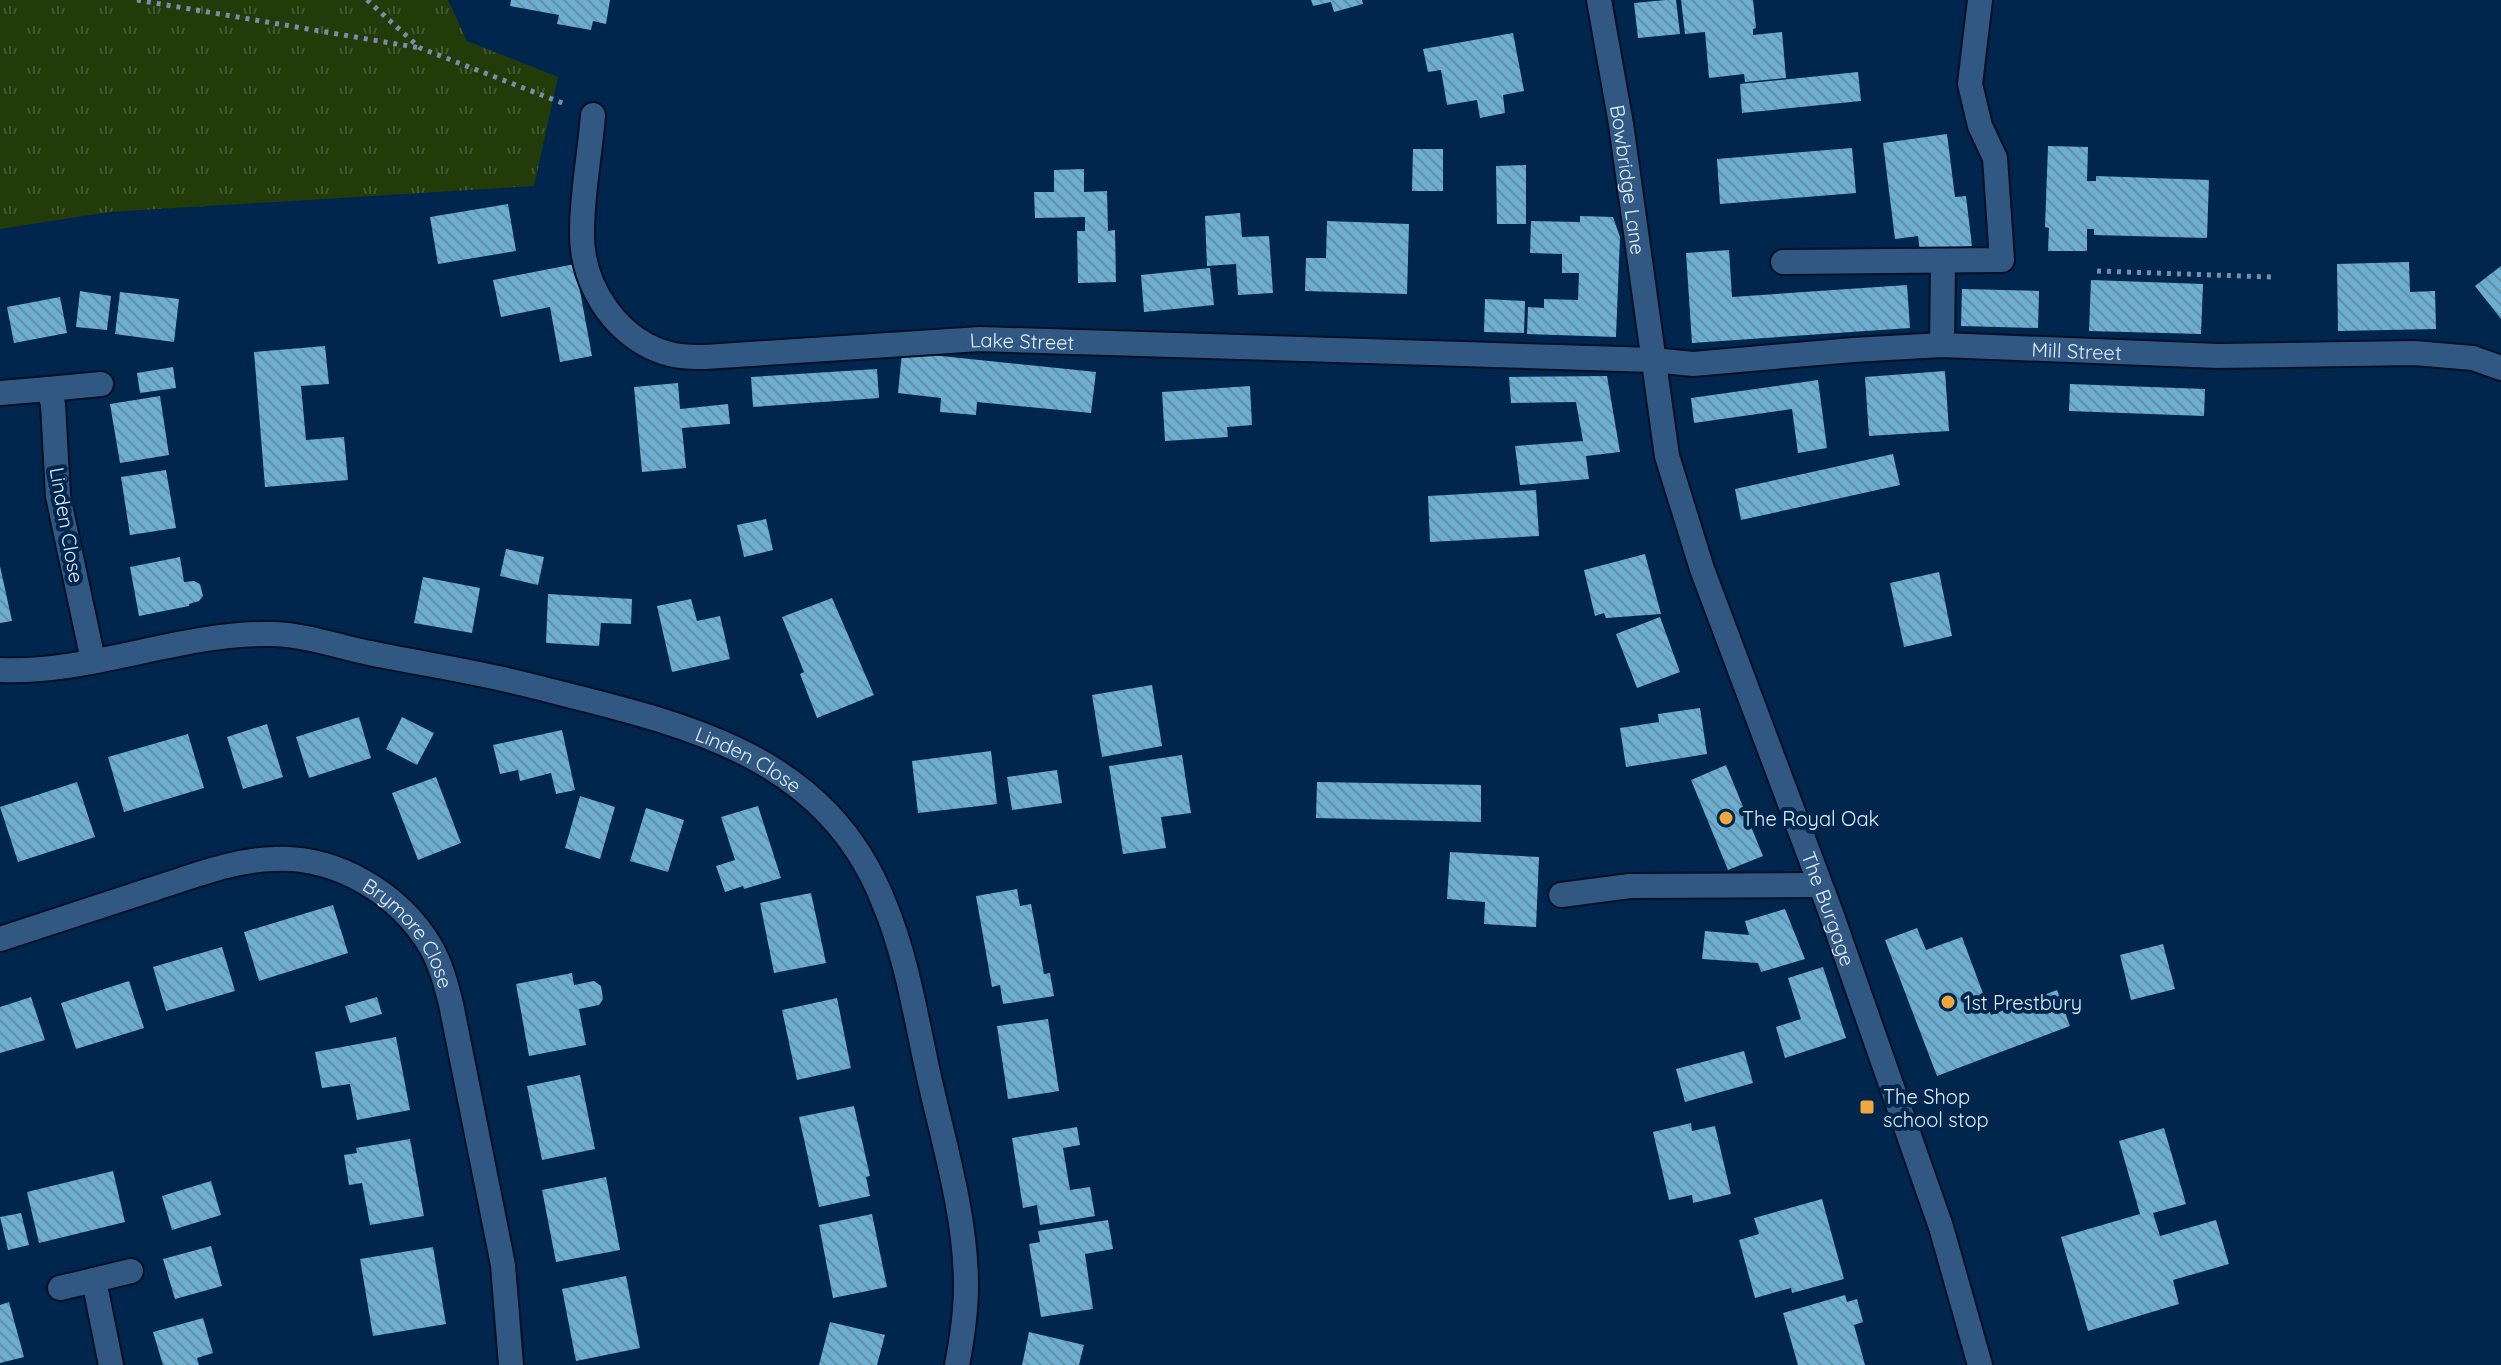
<svg xmlns="http://www.w3.org/2000/svg" width="2501" height="1365" viewBox="0 0 2501 1365" font-family="Quicksand,sans-serif">
<defs>
<pattern id="grass-tufts" width="24" height="20" patternUnits="userSpaceOnUse" patternTransform="scale(2)"><rect width="24" height="20" fill="#233b09"/><path d="M3 7l-1-3M5 7V3M7 7l1-3M15 17l-1-3M17 17v-4M19 17l1-3" fill="none" stroke="#43582e"/></pattern>
<pattern id="building-back-hatch" width="6" height="6" patternUnits="userSpaceOnUse" patternTransform="scale(2)"><rect width="6" height="6" fill="#6daed0"/><path d="M-1 5l2 2M0 0l6 6M5-1l2 2" fill="none" stroke="#618fa8"/></pattern>
</defs>
<rect width="100%" height="100%" fill="#00264d"/>
<polygon fill="url(#grass-tufts)" points="0,0 448,0 467,41 558,77 534,186 109,212 0,229"/>
<g fill="url(#building-back-hatch)">
<polygon points="511,0 610,0 606,24 593,21 591,30 557,24 559,15 510,6"/>
<polygon points="1311,0 1362,0 1363,4 1334,12 1331,2 1313,6"/>
<polygon points="1666,0 1676,0 1680,34 1638,38 1634,3"/>
<polygon points="1681,0 1753,0 1756,28 1753,29 1753,35 1782,32 1786,78 1745,82 1744,74 1709,78 1705,32 1685,34"/>
<polygon points="1513,33 1524,91 1503,95 1505,113 1480,118 1477,100 1447,105 1441,70 1428,72 1423,49"/>
<polygon points="1858,72 1861,101 1742,113 1740,84"/>
<polygon points="1947,134 1955,197 1966,196 1972,246 1920,252 1918,236 1895,239 1883,143"/>
<polygon points="2048,146 2088,147 2087,181 2096,181 2096,176 2209,180 2207,238 2094,235 2094,229 2087,229 2087,251 2048,251 2049,228 2045,227"/>
<polygon points="1852,148 1856,193 1720,204 1717,159"/>
<polygon points="1413,149 1443,149 1443,191 1412,191"/>
<polygon points="1526,165 1526,224 1497,224 1496,166"/>
<polygon points="1084,169 1084,192 1107,191 1108,231 1115,230 1116,282 1078,283 1077,231 1085,231 1085,217 1035,218 1034,192 1054,192 1054,170"/>
<polygon points="508,204 516,251 438,264 430,217"/>
<polygon points="1240,213 1242,237 1269,236 1273,293 1238,295 1236,264 1207,266 1205,216"/>
<polygon points="1580,216 1613,217 1620,237 1616,337 1527,334 1528,307 1544,308 1544,299 1578,300 1579,273 1562,273 1562,254 1530,253 1531,221 1580,222"/>
<polygon points="1327,221 1409,224 1407,294 1305,291 1306,258 1326,258"/>
<polygon points="1729,250 1732,297 1907,285 1910,328 1692,343 1686,253"/>
<polygon points="2409,262 2410,292 2435,291 2436,329 2338,331 2337,264"/>
<polygon points="575,264 592,356 560,362 550,307 501,317 493,280"/>
<polygon points="2501,266 2501,319 2475,286"/>
<polygon points="1210,268 1214,305 1144,312 1141,275"/>
<polygon points="2091,280 2203,284 2201,334 2089,331"/>
<polygon points="1962,289 2039,291 2038,328 1961,326"/>
<polygon points="80,291 111,296 107,330 76,327"/>
<polygon points="120,292 179,299 174,342 115,334"/>
<polygon points="60,297 67,333 14,343 7,307"/>
<polygon points="1485,299 1525,301 1524,333 1484,332"/>
<polygon points="325,346 329,384 301,386 306,440 344,437 348,480 265,487 254,352"/>
<polygon points="902,352 1096,372 1091,413 977,402 976,415 940,412 941,398 898,393"/>
<polygon points="173,367 176,388 140,393 137,373"/>
<polygon points="877,369 879,398 753,407 751,377"/>
<polygon points="1945,371 1949,431 1869,436 1865,377"/>
<polygon points="1607,376 1620,452 1586,456 1589,479 1520,485 1515,446 1583,441 1576,402 1511,403 1509,377"/>
<polygon points="1818,380 1827,448 1798,453 1792,409 1694,423 1691,398"/>
<polygon points="678,383 680,409 728,404 730,424 682,428 686,468 642,472 634,387"/>
<polygon points="2070,384 2205,389 2204,416 2069,411"/>
<polygon points="1250,386 1252,425 1227,427 1228,437 1165,441 1162,392"/>
<polygon points="160,396 169,455 120,463 110,404"/>
<polygon points="1893,454 1900,485 1741,520 1735,489"/>
<polygon points="166,470 176,528 130,535 121,477"/>
<polygon points="1536,490 1539,536 1430,542 1428,496"/>
<polygon points="766,519 773,550 744,557 737,525"/>
<polygon points="506,549 544,557 538,585 500,576"/>
<polygon points="1645,554 1661,614 1606,618 1604,613 1595,616 1584,570"/>
<polygon points="180,557 184,582 194,581 200,584 203,596 199,601 189,604 189,606 139,616 130,567"/>
<polygon points="0,566 12,621 0,623"/>
<polygon points="1939,572 1952,636 1904,647 1890,583"/>
<polygon points="423,577 480,588 472,633 414,623"/>
<polygon points="548,594 632,599 631,624 601,623 599,646 546,643"/>
<polygon points="832,598 874,695 817,718 800,674 804,672 782,617"/>
<polygon points="691,599 697,621 720,616 730,659 672,672 657,606"/>
<polygon points="1660,617 1680,672 1637,688 1616,634"/>
<polygon points="1152,685 1162,746 1102,757 1092,695"/>
<polygon points="1700,708 1707,754 1626,767 1620,728 1659,722 1658,714"/>
<polygon points="359,717 371,758 309,778 296,737"/>
<polygon points="402,717 434,733 417,765 386,749"/>
<polygon points="267,724 283,777 243,789 227,737"/>
<polygon points="562,730 575,790 556,794 551,773 520,781 518,770 500,774 493,745"/>
<polygon points="188,734 204,788 124,812 108,757"/>
<polygon points="991,751 997,804 918,813 912,761"/>
<polygon points="1182,755 1191,813 1161,817 1166,848 1123,854 1109,766"/>
<polygon points="1726,765 1763,856 1728,870 1691,780"/>
<polygon points="1057,770 1062,803 1012,810 1007,777"/>
<polygon points="436,777 461,843 418,860 392,793"/>
<polygon points="77,782 95,837 18,862 0,807"/>
<polygon points="1317,782 1481,785 1481,822 1316,818"/>
<polygon points="580,796 615,807 600,859 565,848"/>
<polygon points="758,806 781,878 744,889 743,886 725,892 716,866 735,860 721,817"/>
<polygon points="646,808 684,820 668,872 630,861"/>
<polygon points="1450,852 1539,857 1536,927 1484,924 1485,902 1447,899"/>
<polygon points="1017,889 1020,906 1031,904 1044,974 1050,973 1054,996 1003,1004 1000,985 992,987 976,896"/>
<polygon points="811,893 826,963 774,973 760,903"/>
<polygon points="333,905 348,953 259,981 244,932"/>
<polygon points="1785,909 1805,959 1761,972 1758,963 1702,959 1705,931 1749,935 1745,921"/>
<polygon points="1917,928 1926,950 1962,937 1991,1015 2057,990 2070,1026 1937,1076 1885,940"/>
<polygon points="2163,944 2175,989 2131,1000 2120,955"/>
<polygon points="222,947 235,991 166,1011 153,967"/>
<polygon points="1823,967 1846,1038 1785,1058 1776,1027 1801,1019 1788,978"/>
<polygon points="572,973 574,985 594,981 601,986 603,999 599,1005 579,1009 586,1045 529,1056 516,984"/>
<polygon points="129,981 144,1028 76,1049 61,1003"/>
<polygon points="31,997 45,1040 0,1053 0,1007"/>
<polygon points="377,997 382,1014 350,1023 345,1006"/>
<polygon points="837,998 851,1068 797,1080 782,1010"/>
<polygon points="1048,1019 1059,1091 1008,1099 997,1026"/>
<polygon points="396,1037 410,1110 357,1120 350,1084 322,1088 315,1052"/>
<polygon points="1744,1051 1753,1083 1685,1102 1676,1069"/>
<polygon points="580,1075 595,1149 542,1160 527,1086"/>
<polygon points="854,1106 870,1176 866,1177 870,1196 819,1207 799,1117"/>
<polygon points="1691,1123 1692,1131 1715,1126 1731,1194 1693,1203 1692,1195 1669,1200 1653,1132"/>
<polygon points="1077,1127 1080,1145 1063,1148 1070,1190 1090,1187 1095,1216 1040,1225 1037,1205 1023,1208 1012,1138"/>
<polygon points="2164,1128 2186,1204 2153,1213 2160,1236 2216,1220 2229,1264 2173,1280 2179,1304 2088,1331 2061,1237 2140,1214 2119,1141"/>
<polygon points="410,1139 424,1216 370,1225 362,1183 349,1185 344,1155 357,1153 356,1148"/>
<polygon points="113,1171 125,1222 39,1243 27,1192"/>
<polygon points="606,1177 620,1250 556,1262 542,1190"/>
<polygon points="211,1181 221,1215 172,1230 162,1196"/>
<polygon points="1822,1199 1844,1279 1792,1293 1791,1288 1755,1298 1739,1240 1759,1234 1754,1218"/>
<polygon points="21,1213 29,1245 8,1250 0,1217"/>
<polygon points="872,1214 887,1287 833,1298 819,1225"/>
<polygon points="1108,1220 1113,1249 1085,1254 1093,1309 1041,1317 1029,1244 1040,1242 1038,1231"/>
<polygon points="211,1246 222,1286 175,1299 163,1259"/>
<polygon points="433,1247 446,1324 373,1336 360,1259"/>
<polygon points="626,1276 640,1348 576,1361 562,1289"/>
<polygon points="1845,1295 1847,1302 1857,1299 1863,1322 1854,1325 1865,1365 1798,1365 1783,1313"/>
<polygon points="9,1302 24,1357 0,1363 0,1305"/>
<polygon points="203,1318 213,1353 197,1358 199,1365 163,1365 153,1332"/>
<polygon points="830,1322 885,1335 877,1365 819,1365"/>
<polygon points="1029,1332 1084,1345 1079,1365 1022,1365"/>
</g>
<g fill="none" stroke-linecap="round" stroke-linejoin="round">
<defs>
<g id="minor">
<path id="s1" d="M1599,0L1621,124L1667,456L1702,569L1831,913L1941,1227L1980,1365"/>
<path id="s2" d="M593,115C590,154 582,193 582,232C581,286 618,343 674,355C684,357 695,357 705,357L980,339L1653,360L1693,364L1853,350L1942,345L2218,356L2414,353L2473,358L2501,368"/>
<polyline points="1783,262 2002,260 1995,158 1980,126 1970,84 1980,0"/>
<polyline points="1942,345 1943,262"/>
<polyline points="0,393 48,389"/>
<polyline points="93,660 58,496 53,404 48,389 101,384"/>
<path id="s3" d="M0,670C92,674 180,632 273,634C305,635 334,645 365,652C422,664 480,672 536,687C677,723 824,750 884,903C908,960 917,1025 931,1086C946,1151 966,1219 966,1286C966,1313 962,1339 957,1365"/>
<polyline points="1561,895 1630,886 1820,885"/>
<path id="s4" d="M0,939C52,922 104,905 156,888C194,876 234,860 274,859C336,856 399,893 431,947C441,965 446,984 451,1004L503,1265L511,1365"/>
<polyline points="94,1280 131,1271"/>
<polyline points="60,1288 94,1280 111,1365"/>
</g>
</defs>
<use href="#minor" stroke="#000f24" stroke-width="28"/>
<g stroke="#758ea9" stroke-width="5" stroke-dasharray="4 6" stroke-linecap="butt">
<polyline points="137,0 420,48"/>
<polyline points="367,0 420,48 565,104"/>
<polyline points="2097,271 2271,277"/>
</g>
<use href="#minor" stroke="#315882" stroke-width="24"/>
</g>
<g fill="#efa73e" stroke="#00264d" stroke-width="3">
<circle cx="1726" cy="818" r="8"/>
<circle cx="1948" cy="1002" r="8"/>
<rect x="1859" y="1099" width="16" height="16" rx="4"/>
</g>
<g text-anchor="middle" dominant-baseline="central" stroke-width="8" stroke-linejoin="round" paint-order="stroke">
<g font-size="20" fill="#e1eefe" stroke="#00264d">
<text stroke="none"><textPath href="#s1" startOffset="182">Bowbridge Lane</textPath></text>
<text stroke="none"><textPath href="#s2" startOffset="632">Lake Street</textPath></text>
<text stroke="none"><textPath href="#s2" startOffset="1688">Mill Street</textPath></text>
<text transform="translate(67 525) rotate(80)">Linden Close</text>
<text stroke="none"><textPath href="#s3" startOffset="770">Linden Close</textPath></text>
<text stroke="none"><textPath href="#s1" startOffset="942">The Burgage</textPath></text>
<text stroke="none"><textPath href="#s4" startOffset="450">Brymore Close</textPath></text>
</g>
<g font-size="20" fill="#e1eefe" stroke="#00264d" text-anchor="start">
<text x="1742" y="818">The Royal Oak</text>
<text x="1964" y="1002">1st Prestbury</text>
<text x="1883" y="1096">The Shop<tspan x="1883" dy="23">school stop</tspan></text>
</g>
</g>
</svg>
